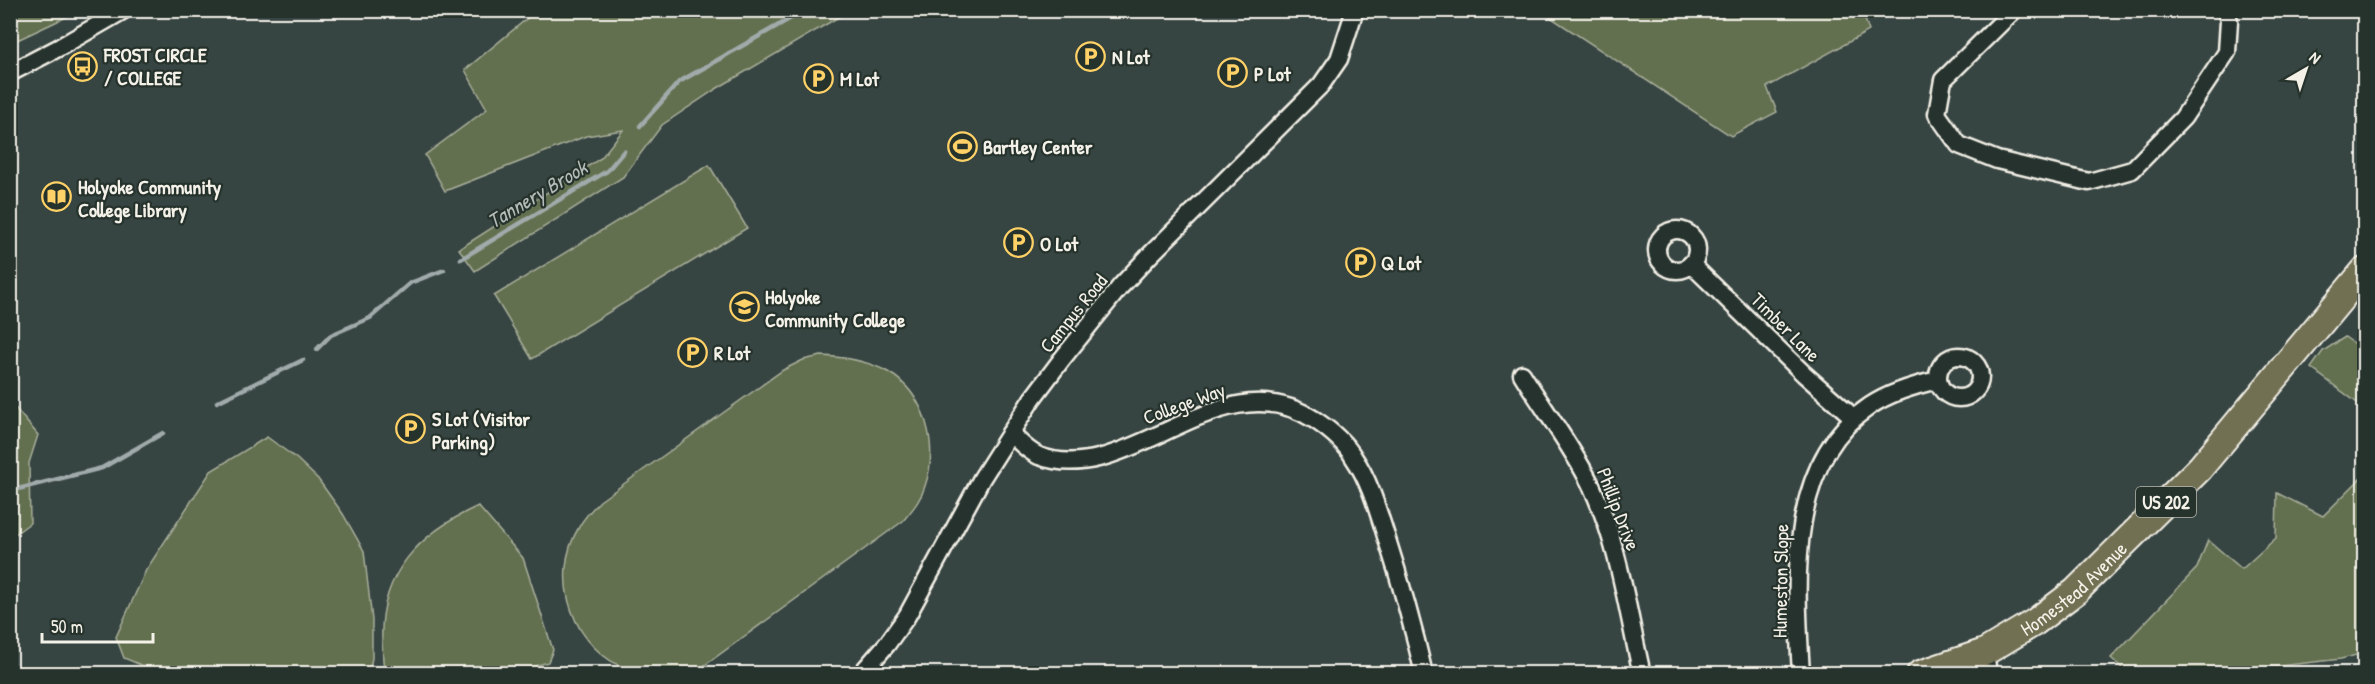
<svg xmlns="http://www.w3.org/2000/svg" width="2375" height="684" viewBox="0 0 2375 684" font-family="'Patrick Hand',sans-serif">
<rect width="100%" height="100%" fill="#364442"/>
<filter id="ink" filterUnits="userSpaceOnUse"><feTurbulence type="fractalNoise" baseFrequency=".0167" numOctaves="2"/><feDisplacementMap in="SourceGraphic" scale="12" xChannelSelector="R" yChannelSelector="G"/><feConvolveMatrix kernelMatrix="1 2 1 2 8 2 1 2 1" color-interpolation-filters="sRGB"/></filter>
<g filter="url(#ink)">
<g fill="#626f50" stroke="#abb09c" stroke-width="1.5">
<polygon points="11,10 79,10 79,11 11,43"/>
<polygon points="536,11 536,10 849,11 716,89 662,125 623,177 475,271 459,249 601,158 623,130 586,136 445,191 425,155 487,109 465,70"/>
<polygon points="1541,11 1862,11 1869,31 1767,87 1777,112 1731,136"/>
<polygon points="709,165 747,228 532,359 494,296"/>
<polygon points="2345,337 2364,351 2364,408 2311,368 2323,351"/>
<path d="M821,356C844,357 867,360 888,372C926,394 939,446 925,486C921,500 912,510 903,521L694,673H633L630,670C573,651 548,578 579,527C584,517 592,509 600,501L783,370L803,360Z"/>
<polygon points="11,403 38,435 29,463 30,523 11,537"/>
<polygon points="267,437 297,459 318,479 343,514 364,551 372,620 372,658 369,673 160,673 124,658 116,637 146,570 211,471"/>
<polygon points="2364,475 2364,653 2341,659 2271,667 2265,673 2117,673 2122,668 2111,658 2197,568 2208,540 2242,569 2276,538 2277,493 2323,516"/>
<path d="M478,506L523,558L553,650L548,662L512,673H385C382,663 383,651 382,641C379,573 420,533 478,506Z"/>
</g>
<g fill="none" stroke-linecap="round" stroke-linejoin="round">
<g stroke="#a1abab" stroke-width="4.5">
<polyline points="640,126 679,82 805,10"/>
<polyline points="461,259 607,171 624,151"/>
<polyline points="317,349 331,335 370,318 410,283 444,270"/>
<polyline points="217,402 303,360"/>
<polyline points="10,491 102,468 163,433"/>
</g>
<defs>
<g id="minor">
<polyline points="2014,10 1943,80 1937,114 1959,145 1997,160 2089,182 2132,170 2183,118 2227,52 2229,21 2226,10"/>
<polyline points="10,73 60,47 124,10"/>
<circle cx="1677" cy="250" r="20"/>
<polyline points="1691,264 1804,374 1854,418"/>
<circle cx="1959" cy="377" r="21"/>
<path d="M1522,374C1544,410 1571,445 1590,483C1619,543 1627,610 1642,674"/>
<path d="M1010,433C1019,441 1027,451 1039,456C1128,490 1220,357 1315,420C1330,430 1345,442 1354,458C1369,480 1377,508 1385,533C1400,580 1413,626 1424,674"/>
<polyline points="1985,652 1988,674"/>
<polyline points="861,674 887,644 907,616 982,478 1032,399 1062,359 1120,287 1149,256 1321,85 1339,59 1355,10"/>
<path d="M1801,674C1796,585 1785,463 1870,406C1889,393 1916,385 1938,380"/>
</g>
<g id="primary">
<path id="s1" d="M1920,674L1985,652L2035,622L2076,591L2200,468L2364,271"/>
</g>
</defs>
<use href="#minor" stroke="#f4f1e8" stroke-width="21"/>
<use href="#primary" stroke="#f4f1e8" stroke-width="30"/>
<use href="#minor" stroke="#26332d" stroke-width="16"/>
<use href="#primary" stroke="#716f52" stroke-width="26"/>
</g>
</g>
<defs>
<symbol id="parking-ring" viewBox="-11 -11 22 22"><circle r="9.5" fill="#26332d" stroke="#ffd166" stroke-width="1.5"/><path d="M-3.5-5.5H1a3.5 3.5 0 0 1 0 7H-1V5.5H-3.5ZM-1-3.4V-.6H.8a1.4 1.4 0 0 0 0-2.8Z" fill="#ffd166"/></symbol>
<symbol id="bus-ring" viewBox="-11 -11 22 22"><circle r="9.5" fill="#26332d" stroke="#ffd166" stroke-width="1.5"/><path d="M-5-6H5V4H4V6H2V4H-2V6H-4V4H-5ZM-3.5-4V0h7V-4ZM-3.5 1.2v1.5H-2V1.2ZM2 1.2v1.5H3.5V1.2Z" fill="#ffd166"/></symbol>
<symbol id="stadium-ring" viewBox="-11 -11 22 22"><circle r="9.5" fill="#26332d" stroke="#ffd166" stroke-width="1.5"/><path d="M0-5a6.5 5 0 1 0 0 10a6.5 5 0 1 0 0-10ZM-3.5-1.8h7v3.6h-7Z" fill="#ffd166"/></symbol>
<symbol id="library-ring" viewBox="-11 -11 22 22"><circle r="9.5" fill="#26332d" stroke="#ffd166" stroke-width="1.5"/><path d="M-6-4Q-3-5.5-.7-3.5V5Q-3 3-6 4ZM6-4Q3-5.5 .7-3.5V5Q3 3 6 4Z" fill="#ffd166"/></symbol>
<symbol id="university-ring" viewBox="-11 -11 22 22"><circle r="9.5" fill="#26332d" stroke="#ffd166" stroke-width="1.5"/><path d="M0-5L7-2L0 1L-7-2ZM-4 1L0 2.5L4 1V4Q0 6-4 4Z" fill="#ffd166"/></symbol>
</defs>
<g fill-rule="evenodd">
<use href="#parking-ring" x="1074" y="40" width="33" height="33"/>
<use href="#bus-ring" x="66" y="50" width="33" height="33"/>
<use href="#parking-ring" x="1216" y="56" width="33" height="33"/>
<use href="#parking-ring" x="802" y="62" width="33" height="33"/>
<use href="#stadium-ring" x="946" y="130" width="33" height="33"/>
<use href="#library-ring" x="40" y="180" width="33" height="33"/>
<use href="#parking-ring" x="1002" y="226" width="33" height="33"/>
<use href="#parking-ring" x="1344" y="246" width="33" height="33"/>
<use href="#university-ring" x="728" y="290" width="33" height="33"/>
<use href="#parking-ring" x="676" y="336" width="33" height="33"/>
<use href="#parking-ring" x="394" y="412" width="33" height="33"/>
</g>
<g text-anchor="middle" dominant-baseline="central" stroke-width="4.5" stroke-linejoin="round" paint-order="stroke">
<rect fill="#26332d" stroke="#b6b8b0" stroke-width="1.5" x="2136" y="487" width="60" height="30" rx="4.5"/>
<g font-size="18" font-weight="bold" fill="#f4f1e8">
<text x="2166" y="502">US 202</text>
</g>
<g font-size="20" font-weight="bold" fill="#f4f1e8" stroke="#26332d" text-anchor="start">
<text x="104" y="54">FROST CIRCLE<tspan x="104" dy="23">/ COLLEGE</tspan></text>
<text x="1112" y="56">N Lot</text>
<text x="1254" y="73">P Lot</text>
<text x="840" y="78">M Lot</text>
<text x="983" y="146">Bartley Center</text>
<text x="78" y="186">Holyoke Community<tspan x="78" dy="23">College Library</tspan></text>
<text x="1040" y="243">O Lot</text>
<text x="1381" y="262">Q Lot</text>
<text x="765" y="296">Holyoke<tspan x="765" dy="23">Community College</tspan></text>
<text x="714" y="352">R Lot</text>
<text x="432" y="418">S Lot (Visitor<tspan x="432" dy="23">Parking)</tspan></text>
</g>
<g font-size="20" fill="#f4f1e8" stroke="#26332d">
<text transform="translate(1073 313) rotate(-51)">Campus Road</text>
<text transform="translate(1786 327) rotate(45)">Timber Lane</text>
<text transform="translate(1184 403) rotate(-20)">College Way</text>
<text transform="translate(1619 509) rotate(69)">Phillip Drive</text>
<text transform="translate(1780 581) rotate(-89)">Humeston Slope</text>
<text stroke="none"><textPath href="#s1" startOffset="178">Homestead Avenue</textPath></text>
</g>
<g font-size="21" font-style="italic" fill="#b5bcba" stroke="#26332d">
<text transform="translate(537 194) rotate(-31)">Tannery Brook</text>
</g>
</g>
<rect width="2375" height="684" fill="none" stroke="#26332d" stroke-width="36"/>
<rect x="18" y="18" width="2339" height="648" fill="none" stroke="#f4f1e8" stroke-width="2" filter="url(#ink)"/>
<g transform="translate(2306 69) rotate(39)" stroke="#26332d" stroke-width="4.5" paint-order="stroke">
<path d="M0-4.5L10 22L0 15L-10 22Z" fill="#f4f1e8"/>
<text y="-9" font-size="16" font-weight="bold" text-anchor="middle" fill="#f4f1e8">N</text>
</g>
<path d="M42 633v9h111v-9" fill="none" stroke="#f4f1e8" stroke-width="3"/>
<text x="51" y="633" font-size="18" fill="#f4f1e8" stroke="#26332d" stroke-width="4.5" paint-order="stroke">50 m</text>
</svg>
